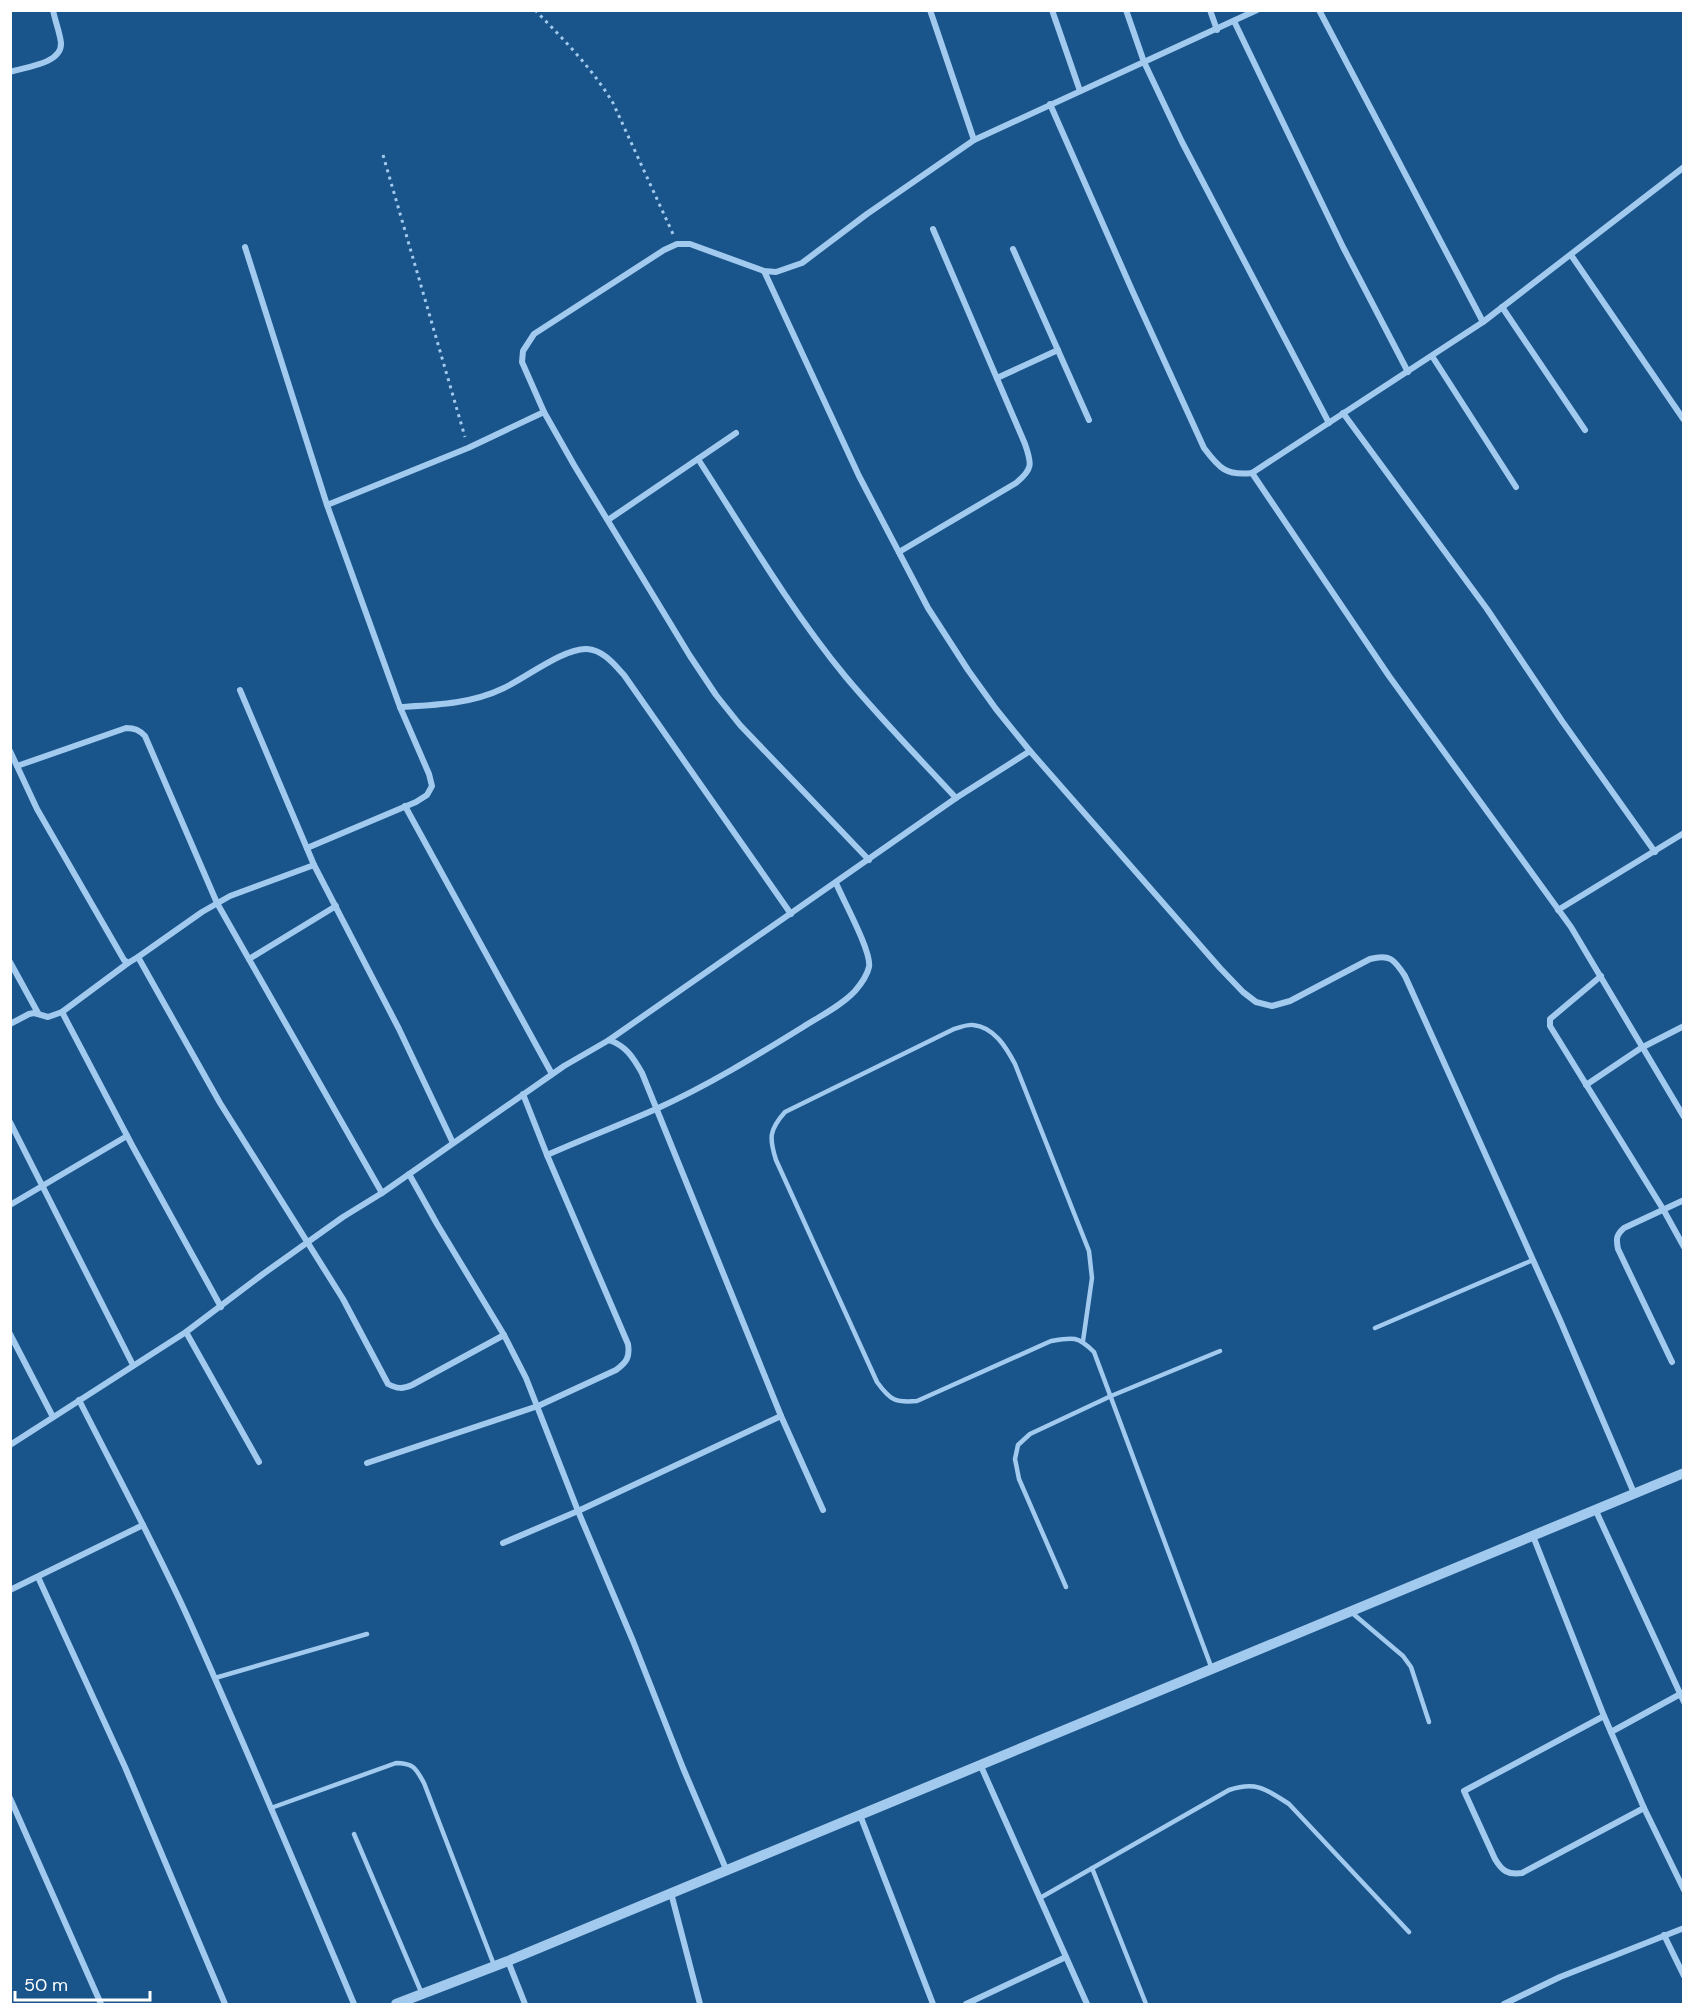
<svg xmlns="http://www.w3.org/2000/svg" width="1694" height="2015" viewBox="0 0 1694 2015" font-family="'DM Sans',sans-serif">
<rect width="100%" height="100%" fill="#19548a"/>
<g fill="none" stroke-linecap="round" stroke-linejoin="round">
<g stroke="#a2caee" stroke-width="3" stroke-dasharray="3 4.5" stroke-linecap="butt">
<path d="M535,10C564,40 592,68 613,103L673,234"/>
<polyline points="383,155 465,437"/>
</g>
<g stroke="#a2caee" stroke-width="4.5">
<polyline points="1375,1328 1533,1260"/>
<path d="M1083,1341L1092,1278L1089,1251L1015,1064C1006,1047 994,1027 973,1025C967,1024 959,1028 954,1029L785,1112C769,1130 769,1138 776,1160L877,1382C890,1400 895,1403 917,1401L1051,1341C1073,1337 1078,1336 1094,1352L1212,1669"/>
<polyline points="1066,1587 1019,1479 1015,1459 1018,1445 1030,1434 1111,1396 1220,1351"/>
<polyline points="1351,1612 1403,1656 1411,1667 1429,1722"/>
<polyline points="215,1678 367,1634"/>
<path d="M271,1808L396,1763C414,1763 416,1769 424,1783L494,1965"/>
<polyline points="354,1834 422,1994"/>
<polyline points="1092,1868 1146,2004"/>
<path d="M1040,1898L1229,1790C1256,1781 1266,1789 1289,1804L1409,1932"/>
</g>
<g stroke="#a2caee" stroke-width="6">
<polyline points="930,10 974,140"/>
<polyline points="1052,10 1080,91"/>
<polyline points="1126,10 1144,62 1182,142 1329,423"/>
<polyline points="1210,10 1217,30"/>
<polyline points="1319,10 1483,322"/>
<polyline points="1234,21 1343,247 1408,372"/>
<path d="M10,72C25,67 62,64 61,43C60,33 55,21 53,10"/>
<path d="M1050,104L1132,290L1204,448C1219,468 1226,476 1252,473L1483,322L1684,167"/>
<polyline points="245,247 327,505 400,707 429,774 432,786 427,795 416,802 307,848"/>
<polyline points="1013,249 1089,420"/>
<polyline points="1571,255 1684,420"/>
<path d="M764,271L859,476L928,608L968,670L996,709L1030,751L1220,968L1243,992L1256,1002L1272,1006L1290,1001L1370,959C1390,954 1394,959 1405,976L1560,1320L1634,1493"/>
<polyline points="1502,307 1585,430"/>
<polyline points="1432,356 1516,487"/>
<polyline points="997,378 1058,350"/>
<polyline points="1343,413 1487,609 1562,721 1655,852"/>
<path d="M698,459C745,532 790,609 845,676C880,718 919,758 956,798"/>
<polyline points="1252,473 1389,676 1571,927 1684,1117"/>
<polyline points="327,505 468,448 544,412"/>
<polyline points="608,520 736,433"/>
<path d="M899,552L1016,483C1033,469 1032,464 1025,444L933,229"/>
<polyline points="240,690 314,865 399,1029 453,1143"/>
<path d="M400,707C436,705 471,704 504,688C527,677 564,648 587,649C603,650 614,664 624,675L791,914"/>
<polyline points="10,751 37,809 124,960 128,963 138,957 202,912 230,896 314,865"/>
<path d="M17,766L126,728C135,728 139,730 145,736L217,903L382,1193"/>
<polyline points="405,806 552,1074"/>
<polyline points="869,860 740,725 716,695 690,656 574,465 544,412 522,362 523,351 534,334 664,250 677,244 690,244 764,271 776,272 802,263 867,214 974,140 1257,10"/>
<polyline points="1558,910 1684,833"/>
<path d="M138,957L220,1103L343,1299L388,1384C397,1389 403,1389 412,1385L504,1335"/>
<polyline points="249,959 336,906"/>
<polyline points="10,962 38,1013"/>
<polyline points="1601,976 1550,1019 1550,1026 1663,1209 1684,1247"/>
<polyline points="62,1012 133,1147 221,1307"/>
<polyline points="10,1024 29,1014 34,1013 48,1017 62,1012 128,963"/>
<polyline points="609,1040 956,798 1030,751"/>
<polyline points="1586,1085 1641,1048 1684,1026"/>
<polyline points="10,1122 133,1365"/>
<path d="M547,1155C583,1139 620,1125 656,1109C707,1086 756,1056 803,1027C820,1016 841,1006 855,991C861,984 867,976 869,967C872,952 843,900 836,883"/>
<polyline points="409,1174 437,1224 504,1335 526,1378 578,1511 633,1641 683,1768 726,1869"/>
<polyline points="10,1205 127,1136"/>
<polyline points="186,1332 259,1462"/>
<polyline points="10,1334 53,1417"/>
<path d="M1672,1362L1618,1249C1616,1239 1616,1235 1624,1228L1684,1200"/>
<path d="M79,1400C116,1473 155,1545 189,1620C246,1747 300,1876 354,2004"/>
<path d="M10,1445L186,1332L263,1274L343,1217L382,1193L564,1066L609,1040C626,1046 633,1057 642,1073L781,1416L823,1510"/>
<path d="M367,1463L538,1406L616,1370C627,1362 630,1357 628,1344L547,1155L523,1094"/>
<polyline points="1596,1511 1684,1702"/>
<polyline points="1533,1536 1604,1716 1644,1808 1684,1890"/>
<polyline points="503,1543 578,1511 781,1416"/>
<polyline points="38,1577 125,1767 225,2004"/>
<polyline points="10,1590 143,1525"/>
<path d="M1604,1716L1464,1791L1495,1859C1502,1871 1508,1875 1522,1873L1644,1808"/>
<polyline points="1611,1732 1684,1692"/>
<polyline points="980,1764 1087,2004"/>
<polyline points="10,1798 101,2004"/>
<polyline points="860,1815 933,2004"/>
<polyline points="671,1893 700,2004"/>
<polyline points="1664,1935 1684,1976"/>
<polyline points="508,1961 525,2004"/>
<polyline points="966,2004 1066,1957"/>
<polyline points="1504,2004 1560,1977 1684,1928"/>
</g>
<polyline stroke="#a2caee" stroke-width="10" points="396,2004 508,1961 1684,1473"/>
</g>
<rect width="1694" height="2015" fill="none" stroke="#ffffff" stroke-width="24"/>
<path d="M15 1991v9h135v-9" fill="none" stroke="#ffffff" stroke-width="3"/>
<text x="24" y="1991" font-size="18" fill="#ffffff" stroke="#19548a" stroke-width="4.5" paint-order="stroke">50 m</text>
</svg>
